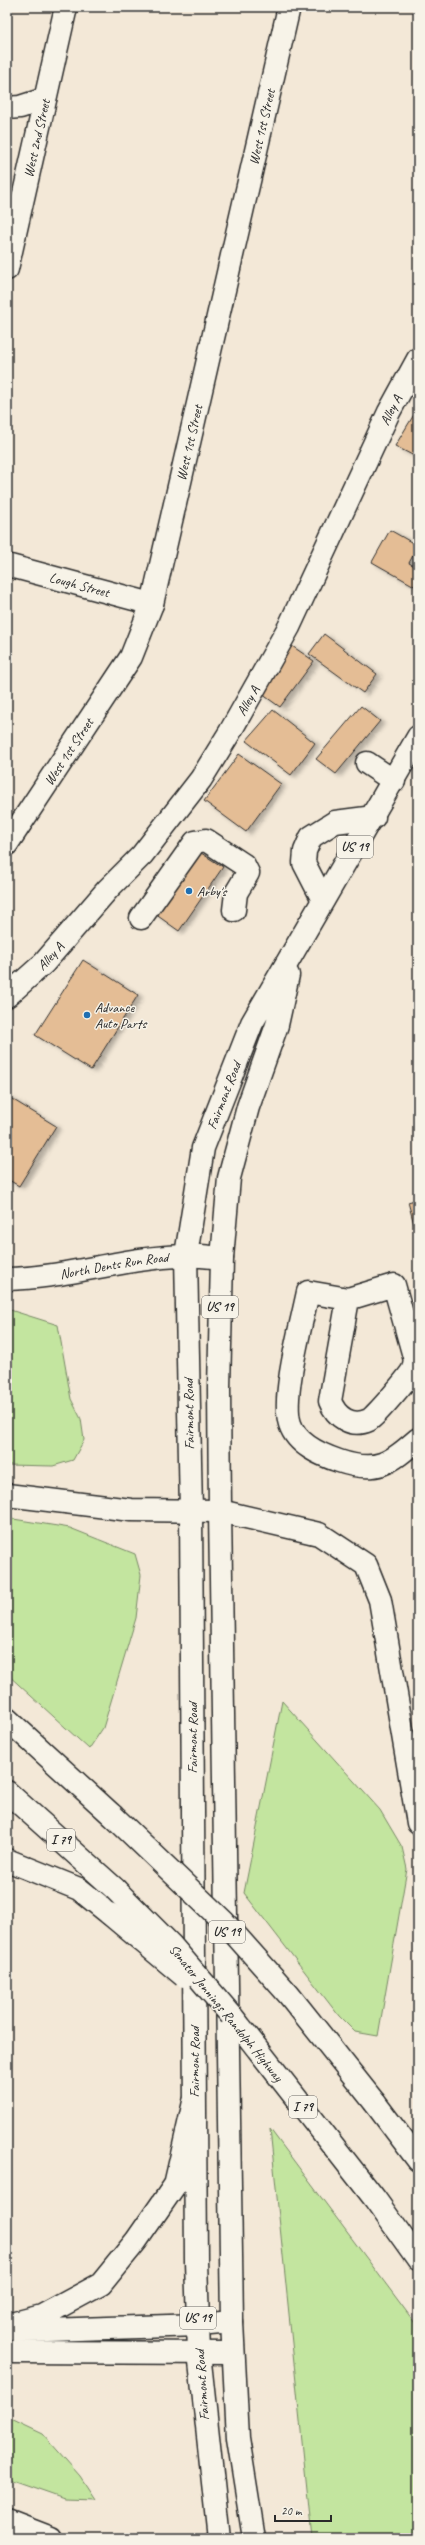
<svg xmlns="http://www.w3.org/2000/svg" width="425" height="2545" viewBox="0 0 425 2545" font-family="Caveat,sans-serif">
<defs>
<filter id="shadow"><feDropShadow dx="4.5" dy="2.5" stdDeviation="2" flood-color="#0004"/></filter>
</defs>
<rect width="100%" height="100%" fill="#f3e8d7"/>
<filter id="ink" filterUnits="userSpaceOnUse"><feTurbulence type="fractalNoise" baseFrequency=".025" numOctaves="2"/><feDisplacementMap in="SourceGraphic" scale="8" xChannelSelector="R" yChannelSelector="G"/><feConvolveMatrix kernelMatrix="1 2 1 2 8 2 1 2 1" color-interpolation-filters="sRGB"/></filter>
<g filter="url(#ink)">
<g fill="#c3e59f" stroke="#778865">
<polygon points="7,1309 58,1325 71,1399 81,1419 84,1440 73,1460 53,1466 7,1465"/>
<polygon points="7,1518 70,1528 135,1554 141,1575 136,1618 103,1728 89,1749 7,1674"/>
<polygon points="282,1701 380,1810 402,1847 407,1869 378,2036 355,2032 339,2016 244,1893"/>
<polygon points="270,2129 418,2327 418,2538 312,2538"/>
<polygon points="7,2417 43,2434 80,2476 95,2499 64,2498 7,2478"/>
</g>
<g fill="#e4bd95" stroke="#2b2b2b" filter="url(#shadow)">
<polygon points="418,408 418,458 395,446"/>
<polygon points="390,530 418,546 409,563 418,568 418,588 372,562"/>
<polygon points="324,634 377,674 363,693 309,654"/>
<polygon points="292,646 314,661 280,707 259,692"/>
<polygon points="361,706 380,721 336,774 316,759"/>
<polygon points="273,710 315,743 291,775 246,741"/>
<polygon points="239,754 281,784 246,832 204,801"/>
<polygon points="198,851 223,867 179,931 155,914"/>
<polygon points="83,960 138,995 91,1070 35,1035"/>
<polygon points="7,1096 56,1126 19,1186 7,1179"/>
<polygon points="418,1199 418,1239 408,1202"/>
</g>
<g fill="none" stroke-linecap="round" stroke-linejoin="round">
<defs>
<g id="minor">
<polyline points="7,108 20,107 45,99"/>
<path id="s1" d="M7,269L66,7"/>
<path id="s2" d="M7,565L152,604"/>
<polyline points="367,763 394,781"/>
<path id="s3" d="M7,844L131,657L152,604L289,7"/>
<polyline points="323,900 304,863 305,851 311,837 335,822 374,817"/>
<polyline points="141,918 195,842 206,840 244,865 248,873 236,893 234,910"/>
<path id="s4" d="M7,996L44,963L108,889L142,855L201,779L230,732L289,627L389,412L418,359"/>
<path id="s5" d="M7,1279C67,1278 125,1257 185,1256C197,1255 210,1257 222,1258"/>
<path d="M348,1299L330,1401C336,1417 351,1428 369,1420C374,1418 408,1378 412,1371C414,1368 414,1363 415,1360L394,1285L348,1299L308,1292C302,1322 281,1397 290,1424C297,1445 321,1455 339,1461C377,1474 390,1463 418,1439"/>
<polyline points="7,2521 51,2538"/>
</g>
<g id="major">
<path id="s6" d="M219,2538L199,2353L196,2261L191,1512L186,1255L203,1148L252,1023L418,737"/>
<polyline points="254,2538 238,2438 232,2322 220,1511 219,1389 222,1258 229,1178 248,1107 277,1025 288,975"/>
</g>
<g id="highway">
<polyline points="7,1495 131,1510 220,1511 319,1534 366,1565 380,1600 418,1823"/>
<polyline points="7,1719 112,1815"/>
<polyline points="7,1792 115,1889"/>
<polyline points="7,1860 79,1889 110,1914"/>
<polyline points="231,2015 375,2199 418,2259"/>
<polyline points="375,2103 418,2160"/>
<polyline points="7,2325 42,2316 101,2284 136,2241 175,2185 194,2102"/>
<polyline points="17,2331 199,2325 232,2322"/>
<polyline points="7,2352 233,2353"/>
</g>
</defs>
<use href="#minor" stroke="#2b2b2b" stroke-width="25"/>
<use href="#major" stroke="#2b2b2b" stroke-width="25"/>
<use href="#highway" stroke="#2b2b2b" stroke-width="25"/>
<use href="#minor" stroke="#f7f3e8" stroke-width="22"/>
<use href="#major" stroke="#f7f3e8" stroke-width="22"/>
<use href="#highway" stroke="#f7f3e8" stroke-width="22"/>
<defs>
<g id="highway-bridge">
<polyline points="112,1815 224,1922 289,1995 375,2103"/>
<polyline points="115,1889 170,1944 231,2015"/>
<polyline points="110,1914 184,1976"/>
</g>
</defs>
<use href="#highway-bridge" stroke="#2b2b2b" stroke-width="25" stroke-linecap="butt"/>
<use href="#highway-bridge" stroke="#f7f3e8" stroke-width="22"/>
</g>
</g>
<g fill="#1f6fb2" stroke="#f7f3e8" stroke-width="1.5">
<circle cx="189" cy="891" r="4"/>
<circle cx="87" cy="1015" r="4"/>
</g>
<g text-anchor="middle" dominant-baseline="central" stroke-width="3" stroke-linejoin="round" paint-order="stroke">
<g fill="#f7f3e8" stroke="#686764" stroke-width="1">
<rect x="337" y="836" width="36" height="22" rx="3"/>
<rect x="202" y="1296" width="36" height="22" rx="3"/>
<rect x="47" y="1829" width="28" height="22" rx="3"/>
<rect x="209" y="1921" width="36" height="22" rx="3"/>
<rect x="289" y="2096" width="28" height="22" rx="3"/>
<rect x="180" y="2307" width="36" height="22" rx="3"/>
</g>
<g font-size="13" font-weight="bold" fill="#2b2b2b">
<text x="355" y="847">US 19</text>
<text x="220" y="1307">US 19</text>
<text x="61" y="1840">I 79</text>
<text x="227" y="1932">US 19</text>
<text x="303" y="2107">I 79</text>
<text x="198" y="2318">US 19</text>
</g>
<g font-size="14" fill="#2b2b2b" stroke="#f7f3e8">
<text stroke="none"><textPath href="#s3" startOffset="771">West 1st Street</textPath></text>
<text stroke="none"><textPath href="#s1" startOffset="134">West 2nd Street</textPath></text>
<text stroke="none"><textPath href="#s4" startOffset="707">Alley A</textPath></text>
<text stroke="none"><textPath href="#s3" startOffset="447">West 1st Street</textPath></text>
<text stroke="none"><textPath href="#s2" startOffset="75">Lough Street</textPath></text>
<text stroke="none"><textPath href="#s4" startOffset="383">Alley A</textPath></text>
<text stroke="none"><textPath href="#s3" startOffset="111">West 1st Street</textPath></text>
<text stroke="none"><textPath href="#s4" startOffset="59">Alley A</textPath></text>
<text stroke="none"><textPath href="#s6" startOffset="1449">Fairmont Road</textPath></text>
<text stroke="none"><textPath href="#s5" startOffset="108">North Dents Run Road</textPath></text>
<text transform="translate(189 1414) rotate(-91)">Fairmont Road</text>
<text transform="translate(192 1738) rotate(-90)">Fairmont Road</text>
<text transform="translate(226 2013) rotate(51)">Senator Jennings Randolph Highway</text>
<text transform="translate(194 2062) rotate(-90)">Fairmont Road</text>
<text transform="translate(202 2385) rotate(-94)">Fairmont Road</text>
</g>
<g font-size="14" fill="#2b2b2b" stroke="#f7f3e8" text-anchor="start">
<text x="197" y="891">Arby's</text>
<text x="95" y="1007">Advance<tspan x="95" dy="16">Auto Parts</tspan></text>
</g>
</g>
<rect width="425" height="2545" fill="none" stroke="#f7f3e8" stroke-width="24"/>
<rect x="12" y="12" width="401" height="2521" fill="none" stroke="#2b2b2b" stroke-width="1.5" filter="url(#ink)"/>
<path d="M275 2515v6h56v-6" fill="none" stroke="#2b2b2b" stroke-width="2"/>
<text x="281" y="2515" font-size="12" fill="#2b2b2b" stroke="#f7f3e8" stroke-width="3" paint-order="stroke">20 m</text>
</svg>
